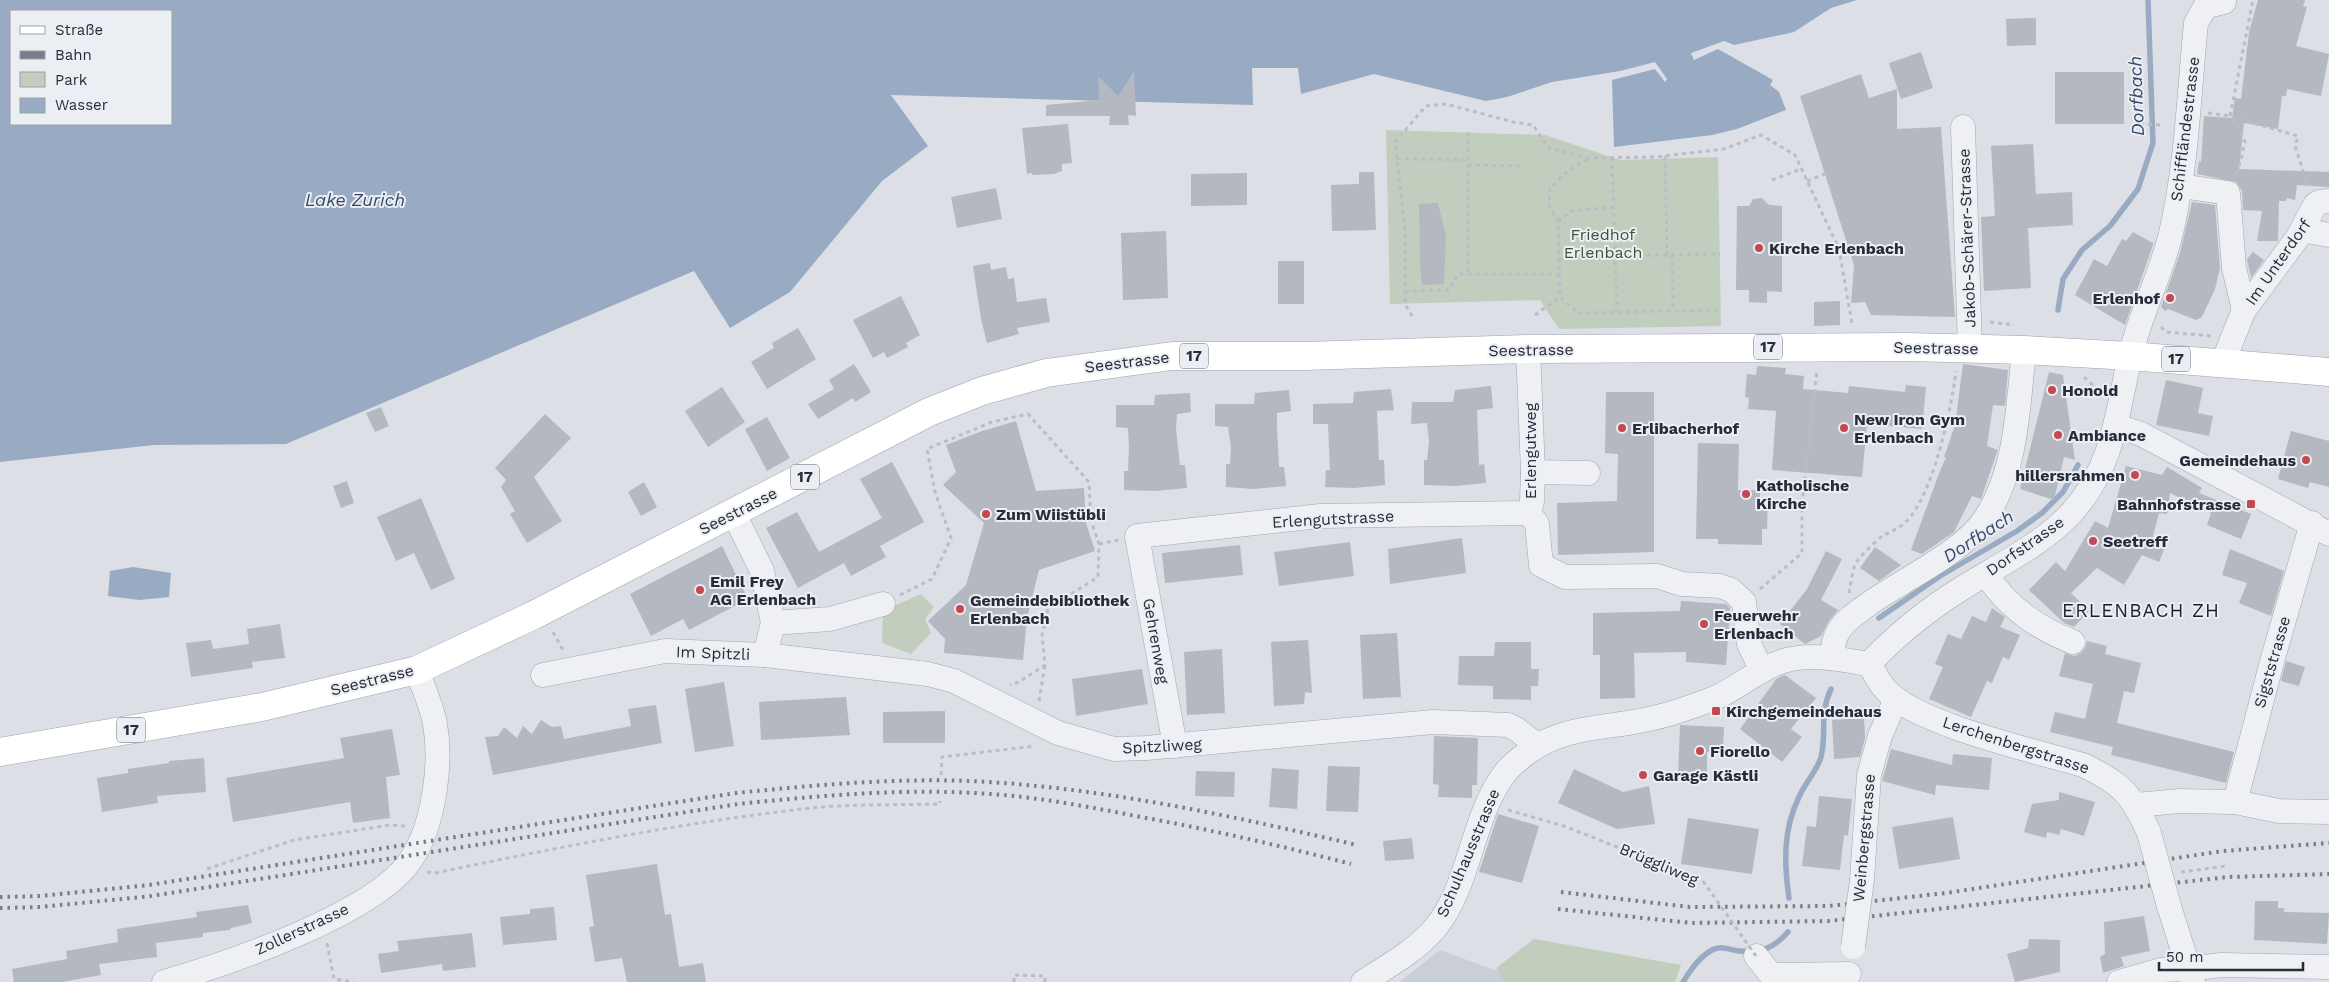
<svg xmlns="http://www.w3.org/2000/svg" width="2329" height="982" viewBox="0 0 2329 982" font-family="'Work Sans',sans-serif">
<rect width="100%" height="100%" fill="#dcdfe5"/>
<polygon fill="#caced6" points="1440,950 1527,982 1399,982"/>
<g fill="#c1cebe">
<polygon points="1386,130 1545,135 1620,160 1718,157 1721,326 1559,329 1540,300 1390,304"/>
<polygon points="921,594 934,607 925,619 931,633 911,654 882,643 883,611"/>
<polygon points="1534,939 1681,965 1675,982 1505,982 1496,968"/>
</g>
<g fill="#99aac3" fill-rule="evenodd">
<path d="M0,0H1857L1831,8L1794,32L1734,45L1724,41L1691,53L1694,60L1718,49L1773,80L1770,85L1779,92L1786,110L1737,129L1712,135L1614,147L1612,80L1655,69L1665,82L1667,79L1655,62L1620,71L1552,82L1507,97L1486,101L1374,74L1301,94L1298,68H1252L1253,105L891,95L928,146L882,181L790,292L730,328L694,271L286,444L154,445L0,462ZM11,11H171V124H11Z"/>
<polygon points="133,567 171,573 169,597 139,600 108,596 110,571"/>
</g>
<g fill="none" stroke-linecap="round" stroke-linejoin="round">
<g stroke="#99aac3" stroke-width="5.5">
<polyline points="2058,310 2063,279 2082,250 2110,226 2138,189 2153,143 2148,0"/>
<polyline points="1879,618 1940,576 2017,531 2042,513 2063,492 2078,465"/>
<path d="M1789,898C1784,863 1783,829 1799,797C1805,783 1817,771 1821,757C1827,733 1819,714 1831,689"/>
<path d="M1683,982C1690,971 1699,957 1712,950C1721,945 1729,950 1739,951C1761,953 1773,949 1788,932"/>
</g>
</g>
<g fill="#b4b8c1">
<polygon points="2258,0 2305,0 2303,6 2307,7 2296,46 2329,54 2321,96 2287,89 2286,96 2282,96 2278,129 2244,123 2239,169 2329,172 2329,187 2297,185 2295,200 2287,198 2286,201 2279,201 2278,241 2257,241 2262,211 2243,210 2242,191 2236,182 2197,174 2199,161 2201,162 2204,116 2232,118 2235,98 2241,99 2249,32"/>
<polygon points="2036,18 2036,45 2007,46 2006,19"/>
<polygon points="1921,52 1933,88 1901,99 1889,63"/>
<polygon points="1134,71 1136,116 1128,115 1129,125 1109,125 1110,116 1046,116 1046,105 1099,100 1098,76 1118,96"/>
<rect x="2055" y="72" width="69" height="52"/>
<polygon points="1861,74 1869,98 1897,89 1897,129 1941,127 1955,317 1871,315 1865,302 1851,303 1854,265 1800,96"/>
<polygon points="1068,124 1072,163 1062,164 1062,171 1054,174 1032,175 1032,173 1027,174 1022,128"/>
<polygon points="2033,144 2036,194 2072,192 2073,225 2028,228 2031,288 1984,291 1981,217 1995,216 1991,146"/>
<polygon points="1359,172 1374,172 1376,230 1332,231 1331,185 1359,184"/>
<polygon points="1247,173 1247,205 1191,206 1191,174"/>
<polygon points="996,188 1002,219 957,228 951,197"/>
<polygon points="1762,198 1769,205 1782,206 1782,292 1767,291 1767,303 1749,302 1749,290 1736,290 1737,206 1749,206 1753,199"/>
<polygon points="2192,202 2215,205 2220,268 2215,289 2202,317 2196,320 2168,309 2165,311 2161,307 2180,253"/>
<polygon points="1438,203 1446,236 1444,284 1422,285 1420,265 1419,204"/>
<polygon points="1166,231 1168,298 1123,300 1121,233"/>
<polygon points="2133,232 2153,243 2153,245 2125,325 2075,295 2094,259 2107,266 2122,239 2126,241"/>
<polygon points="2253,252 2264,260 2251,278 2247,259"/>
<rect x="1278" y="261" width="26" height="43"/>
<polygon points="990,263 991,270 1006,267 1008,279 1014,278 1017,302 1046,298 1050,322 1017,328 1019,334 987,343 981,319 973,266"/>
<polygon points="901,296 920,335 906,343 908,347 887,358 884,352 873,358 853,320"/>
<polygon points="1840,301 1840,325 1814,326 1814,302"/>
<polygon points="798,328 816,359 767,389 751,362 774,348 772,343"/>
<polygon points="854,364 871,392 855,402 853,398 818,419 808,404 834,389 829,380"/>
<polygon points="1963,364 2008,370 2005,406 1993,405 1987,446 1998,450 1996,455 1981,499 1972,496 1954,532 1922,554 1911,550 1938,476 1946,457 1944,457 1955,425"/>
<polygon points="1757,366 1786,368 1785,374 1804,376 1803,389 1848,393 1849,386 1905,392 1906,385 1926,387 1922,429 1867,424 1862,477 1772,470 1776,411 1748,409 1749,398 1745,397 1747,374 1756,375"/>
<polygon points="2049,372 2063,375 2075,460 2064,457 2054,500 2020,489"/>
<polygon points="2166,380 2203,388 2198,413 2213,416 2209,436 2156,425"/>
<polygon points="1491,386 1493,408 1477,410 1479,465 1484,464 1486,483 1455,486 1424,485 1424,460 1427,460 1429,442 1427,423 1411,424 1412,402 1453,402 1455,390"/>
<polygon points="722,387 745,422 708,447 685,411"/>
<polygon points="1391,389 1394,410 1377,411 1379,460 1384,460 1385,485 1354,488 1325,487 1326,470 1330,470 1328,424 1313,424 1313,404 1353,403 1354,392"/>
<polygon points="1289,390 1291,411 1277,413 1277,427 1279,467 1284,467 1286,486 1254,489 1226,487 1226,464 1230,464 1231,448 1228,427 1215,426 1215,404 1254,404 1255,393"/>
<polygon points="1606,392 1654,392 1654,552 1558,555 1557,503 1617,501 1618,454 1605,453"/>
<polygon points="1190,393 1191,412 1177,414 1176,429 1180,465 1185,465 1187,488 1155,491 1124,490 1124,471 1128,471 1129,448 1128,428 1116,427 1116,405 1154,405 1155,395"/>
<polygon points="381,407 389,426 375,432 366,413"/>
<polygon points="545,414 571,438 534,477 562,521 527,543 510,514 515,511 501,487 506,480 495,468"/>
<polygon points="767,417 790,458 767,471 745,429"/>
<polygon points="1016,421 1036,491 1084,488 1086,523 1095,551 1039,570 1027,618 1023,660 944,653 945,639 928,621 966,585 984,523 943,485 956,472 946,445 982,431"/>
<polygon points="2291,431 2329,441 2329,487 2310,482 2308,488 2278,479"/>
<polygon points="1698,443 1739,444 1738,490 1760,490 1760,499 1768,499 1767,529 1762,529 1762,545 1718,544 1718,539 1696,539"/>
<polygon points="892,462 924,522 880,546 886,557 851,576 844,563 798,588 766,528 797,512 819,552 882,518 860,479"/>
<polygon points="2126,466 2162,475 2167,467 2202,488 2199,493 2251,514 2241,539 2207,525 2211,513 2170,493 2167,514 2159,513 2152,540 2165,547 2159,562 2142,555 2124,585 2097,568 2071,593 2089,611 2074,627 2064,623 2029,590 2056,562 2065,571 2095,521 2108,528"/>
<polygon points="347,481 354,503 341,508 333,486"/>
<polygon points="644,482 657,507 641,516 628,492"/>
<polygon points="421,498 455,579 431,590 414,553 396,561 377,517"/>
<polygon points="1462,538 1466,573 1390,584 1388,549"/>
<polygon points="1350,542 1354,576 1279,586 1274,552"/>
<polygon points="1240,545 1243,575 1165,583 1162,553"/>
<polygon points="722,546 748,599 689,630 683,619 651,636 630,594"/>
<polygon points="1875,547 1901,565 1879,581 1860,568"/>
<polygon points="2230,549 2284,571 2271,616 2239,603 2247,583 2222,575"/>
<polygon points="1826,551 1842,559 1821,600 1838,610 1829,621 1821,636 1805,644 1780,624 1807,589"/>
<polygon points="1681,601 1726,604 1730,608 1726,665 1686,662 1686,652 1634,653 1635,698 1600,699 1600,655 1593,655 1593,613 1680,611"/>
<polygon points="1992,608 2005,617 2000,627 2020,635 2009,660 2003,657 1992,683 1987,681 1971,717 1929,699 1943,667 1935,664 1948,634 1961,639 1972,616 1986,622"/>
<polygon points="280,624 285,658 252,662 253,668 191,677 186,643 211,640 213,649 249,644 247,629"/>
<polygon points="1397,633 1401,697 1363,699 1360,635"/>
<polygon points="1308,640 1312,693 1305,692 1304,704 1274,706 1271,642"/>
<polygon points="2087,641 2107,646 2105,654 2141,663 2134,693 2124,691 2117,723 2234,752 2226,783 2111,755 2113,747 2050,732 2055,712 2085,719 2093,684 2059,676 2065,653 2074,656 2081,653 2085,648"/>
<polygon points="1495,642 1531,642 1531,669 1539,669 1538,686 1531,686 1531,700 1493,699 1493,686 1458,685 1459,656 1494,656"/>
<polygon points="1222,649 1225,713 1187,715 1184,652"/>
<polygon points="2286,661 2305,667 2299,686 2281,681"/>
<polygon points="1142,669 1148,704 1076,716 1072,679"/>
<polygon points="1785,675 1816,698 1791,729 1802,737 1782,762 1740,729 1777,678"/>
<polygon points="724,682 734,746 695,752 685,689"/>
<polygon points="846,697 850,735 761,740 759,702"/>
<polygon points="656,705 662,743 493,775 485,737 498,736 504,727 517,738 523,726 532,734 541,720 552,727 561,726 564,739 631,726 628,709"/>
<polygon points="945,711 945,743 883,743 883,712"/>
<polygon points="1864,718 1865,738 1860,757 1834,759 1832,720"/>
<polygon points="1680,725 1724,727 1723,753 1707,752 1707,777 1678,776"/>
<polygon points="392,729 400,775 386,777 390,818 353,823 350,802 233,822 226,778 344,758 340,738"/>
<polygon points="1434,736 1478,738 1477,785 1472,785 1472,798 1438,797 1439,785 1433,784"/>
<polygon points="1891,749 1952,765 1953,754 1992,758 1989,790 1936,785 1935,795 1882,781"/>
<polygon points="204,758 206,792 157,796 158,803 102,812 97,778 128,773 128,769 169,763 169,761"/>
<polygon points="1328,766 1360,767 1358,812 1326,811"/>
<polygon points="1272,768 1299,770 1297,809 1269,807"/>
<polygon points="1574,769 1623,792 1649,786 1655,824 1617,829 1558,803"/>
<polygon points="1196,771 1235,772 1234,797 1195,796"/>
<polygon points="2059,792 2095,802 2084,836 2061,829 2059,835 2047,832 2046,838 2024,832 2032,804 2059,800"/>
<polygon points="1819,796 1852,799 1848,836 1844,835 1840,870 1802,866 1807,826 1816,827"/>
<polygon points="1498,814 1539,826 1522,883 1479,872"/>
<polygon points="1953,817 1960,859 1899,869 1892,827"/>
<polygon points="1688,818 1759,829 1752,874 1681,864"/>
<polygon points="1412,838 1414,859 1385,861 1383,841"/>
<polygon points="657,864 665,915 671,914 679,967 703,963 706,982 627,982 622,958 595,962 589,927 594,926 586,875"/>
<polygon points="2255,901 2278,901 2278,908 2284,908 2284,912 2329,913 2327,944 2254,940"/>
<polygon points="248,905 252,923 231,928 230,930 203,933 203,937 156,943 157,957 99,964 101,975 62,982 14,982 12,969 67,959 66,951 118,942 117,929 197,917 196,912"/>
<polygon points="554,907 557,940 503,945 500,917 530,914 530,909"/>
<polygon points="2144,916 2150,951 2121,957 2124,966 2103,973 2100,957 2105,954 2104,922"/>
<polygon points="472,933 476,967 443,971 442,964 381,973 378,954 399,951 397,941"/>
<polygon points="2029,939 2060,940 2060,972 2015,982 2007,954 2028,948"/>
</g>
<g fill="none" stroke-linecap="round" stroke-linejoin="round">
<defs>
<g id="minor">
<polyline points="1963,127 1970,349"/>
<polyline points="2181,186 2228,193 2234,268 2244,310"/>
<polyline points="2302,230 2329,235"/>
<polyline points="1528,349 1533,472 1532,501 1529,513"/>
<polyline points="2223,362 2244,310 2298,237 2315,205 2319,202 2329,201"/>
<polyline points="2116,426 2141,434 2329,534"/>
<polyline points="1533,472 1588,473"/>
<polyline points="1529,513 1537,524 1541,565 1565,577 1657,576 1682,584 1720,586 1731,590 1744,602 1749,644 1762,671"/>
<path d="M1986,574C2007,607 2037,628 2073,642"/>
<polyline points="773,623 830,619 883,604"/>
<polyline points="765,655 928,674 954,681 1058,733 1114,749 1146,748 1433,722 1508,725 1516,729 1537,745"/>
<path d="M1832,658C1833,649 1833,640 1838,632C1844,621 1856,613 1866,606C1901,580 1960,555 1985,519C2017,470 2018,406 2024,350"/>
<path d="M1869,664C1897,634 1930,608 1964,587C2001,564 2045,543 2074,510C2114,464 2117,412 2130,357C2140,314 2161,275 2171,233C2187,164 2189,93 2196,23L2205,7L2224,2"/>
<path d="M1869,664C1875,673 1879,683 1886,690C1916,724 2035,751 2083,765C2122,784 2131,793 2149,833"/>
<polyline points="543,675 665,651 765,655 773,623 762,571 734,514"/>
<polyline points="1175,746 1137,536 1320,516 1529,513"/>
<polyline points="2235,802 2273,658 2312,523"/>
<polyline points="2136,805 2180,801 2235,802 2279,811 2329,812"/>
<polyline points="1862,880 1869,775 1880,736 1896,699"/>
<polyline points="2169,906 2193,982"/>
<polyline points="1756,956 1771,975 1849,974"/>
<path d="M164,982C227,964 378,913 412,858C434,824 442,763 435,724C432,706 423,688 417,670"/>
<path d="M1363,982C1388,966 1417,950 1436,927C1471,883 1471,818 1505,773C1511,765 1519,759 1527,753C1564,725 1606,729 1649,719C1670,715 1691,707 1710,700C1738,690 1761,665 1791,659C1817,654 1843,660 1869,664"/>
<polyline points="2119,982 2161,970 2189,969 2221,965 2329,967"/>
</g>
<polyline id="major" points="0,752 262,707 417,670 534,615 929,412 982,391 1046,373 1172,356 1305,356 1528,349 1907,347 2024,350 2130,356 2329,372"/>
</defs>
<use href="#minor" stroke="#a2a6ae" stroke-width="25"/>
<use href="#major" stroke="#9ca2b0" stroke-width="29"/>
<g stroke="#babdc4" stroke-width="3" stroke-dasharray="4 4" stroke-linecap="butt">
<polyline points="2208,113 2229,116 2298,136 2295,146 2308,186"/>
<polyline points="2230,116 2253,0"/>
<polyline points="2233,118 2245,142 2237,175"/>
<polyline points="2140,124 2162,125"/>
<polyline points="1468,132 1468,274"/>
<polyline points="1665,156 1667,255"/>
<polyline points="1612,157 1617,312"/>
<polyline points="1397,159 1468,160"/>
<polyline points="1468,165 1523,166"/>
<polyline points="1772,180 1801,169"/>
<polyline points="1807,181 1825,174"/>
<polyline points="1614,207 1571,211 1558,222 1560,297 1578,313 1721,310"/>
<polyline points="1558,222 1549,206 1550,188 1568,171 1589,158"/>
<polyline points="1672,255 1673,311"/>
<polyline points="1615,256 1720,254"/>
<polyline points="1559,259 1615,258"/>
<polyline points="1405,291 1449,290 1458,274 1559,274"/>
<polyline points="1535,315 1560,297"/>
<polyline points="1412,316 1405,304 1405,230 1395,142 1426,106 1446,104 1513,122 1533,125 1549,148 1589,158 1655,157 1724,149 1761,135 1795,155 1839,249 1852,324"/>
<polyline points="1990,322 2014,325"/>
<polyline points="2161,327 2166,332 2212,336"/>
<polyline points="2084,377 2096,388 2099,397"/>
<polyline points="1099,544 1118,540"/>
<polyline points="1760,589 1802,553 1802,505 1817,370"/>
<path d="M1849,593C1851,584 1852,570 1856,563C1861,555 1873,544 1880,538C1892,529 1899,531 1911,516C1935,485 1951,410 1956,371"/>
<polyline points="900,595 932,579 951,538 935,492 927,449 992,422 1028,414 1089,482 1091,520 1099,544 1098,577 1048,609 1042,635 1045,665 1019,682 1010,685"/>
<polyline points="553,632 563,650"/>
<polyline points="1039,701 1045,665"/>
<polyline points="941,775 942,757 1035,746"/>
<polyline points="1508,810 1564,826 1703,881"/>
<polyline points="207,869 294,840 390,825 405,826"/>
<path d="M427,872L435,873C560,847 685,822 811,808C853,804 897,805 940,804V801"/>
<polyline points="2181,872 2227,866"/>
<polyline points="327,943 334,979 354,982"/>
<polyline points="1014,982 1014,975 1045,976 1045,982"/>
</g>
<use href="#minor" stroke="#eef0f4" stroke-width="24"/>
<use href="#major" stroke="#fff" stroke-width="28"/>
<g stroke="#777d8d" stroke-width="4" stroke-dasharray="2.5 5" stroke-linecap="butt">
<polyline points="1561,892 1690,907 1829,906 1946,893 2223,851 2329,843"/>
<path d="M0,897L41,896L149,885L736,793C825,784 914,776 1004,783C1122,792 1241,818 1357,845"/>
<path d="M0,908L41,907L151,896L738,804C826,795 914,787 1003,795C1049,799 1095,808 1141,817C1212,830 1282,846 1351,864"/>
<polyline points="1558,909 1691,923 1829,921 2228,877 2329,874"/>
</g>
<defs>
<g id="minor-bridge">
<polyline points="2149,833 2169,906"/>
<polyline points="1853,947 1862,880"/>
</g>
</defs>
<use href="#minor-bridge" stroke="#a2a6ae" stroke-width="25" stroke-linecap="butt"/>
<polyline stroke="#babdc4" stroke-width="3" stroke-dasharray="4 4" stroke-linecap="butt" points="1703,881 1756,956"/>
<use href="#minor-bridge" stroke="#eef0f4" stroke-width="24"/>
</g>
<g fill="#c3484f" stroke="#ebeef3" stroke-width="2">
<circle cx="1759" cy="248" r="5"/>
<circle cx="2170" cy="298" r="5"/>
<circle cx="2052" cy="390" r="5"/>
<circle cx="1622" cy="428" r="5"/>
<circle cx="1844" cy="428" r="5"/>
<circle cx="2058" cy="435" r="5"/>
<circle cx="2306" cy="460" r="5"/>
<circle cx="2135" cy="475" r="5"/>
<circle cx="1746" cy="494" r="5"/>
<rect x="2246" y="499" width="10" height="10" rx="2.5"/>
<circle cx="986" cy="514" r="5"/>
<circle cx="2093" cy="541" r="5"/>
<circle cx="700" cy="590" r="5"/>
<circle cx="960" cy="609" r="5"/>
<circle cx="1704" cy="624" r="5"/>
<rect x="1711" y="706" width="10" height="10" rx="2.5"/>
<circle cx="1700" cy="751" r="5"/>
<circle cx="1643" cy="775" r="5"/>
</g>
<g text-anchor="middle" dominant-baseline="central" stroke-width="4" stroke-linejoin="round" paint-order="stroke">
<g fill="#ebeef3" stroke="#626672" stroke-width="1">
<rect x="1754" y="334.5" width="28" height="25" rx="4"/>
<rect x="1180" y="343.5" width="28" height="25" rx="4"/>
<rect x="2162" y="346.5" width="28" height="25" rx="4"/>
<rect x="791" y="464.5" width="28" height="25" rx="4"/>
<rect x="117" y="717.5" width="28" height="25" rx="4"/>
</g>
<g font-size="15" font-weight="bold" fill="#272c3a">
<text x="1768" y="347">17</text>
<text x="1194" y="356">17</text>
<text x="2176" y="359">17</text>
<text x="805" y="477">17</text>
<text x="131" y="730">17</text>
</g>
<g font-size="16" fill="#272c3a" stroke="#ebeef3">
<text transform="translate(2185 129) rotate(-83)">Schiffländestrasse</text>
<text transform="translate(1967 238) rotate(-92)">Jakob-Schärer-Strasse</text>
<text transform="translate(2278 262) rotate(-55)">Im Unterdorf</text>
<text transform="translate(1936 348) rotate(1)">Seestrasse</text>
<text transform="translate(1531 350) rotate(-1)">Seestrasse</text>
<text transform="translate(1127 362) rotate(-7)">Seestrasse</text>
<text transform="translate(1530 451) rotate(-90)">Erlengutweg</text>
<text transform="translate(738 511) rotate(-27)">Seestrasse</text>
<text transform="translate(1333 519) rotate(-3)">Erlengutstrasse</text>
<text transform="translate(2025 546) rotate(-35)">Dorfstrasse</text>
<text transform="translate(1156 641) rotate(80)">Gehrenweg</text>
<text transform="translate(713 653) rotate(2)">Im Spitzli</text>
<text transform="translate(2272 662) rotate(-74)">Sigststrasse</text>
<text transform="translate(372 680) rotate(-14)">Seestrasse</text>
<text transform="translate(2016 745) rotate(18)">Lerchenbergstrasse</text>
<text transform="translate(1162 746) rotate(-3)">Spitzliweg</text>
<text transform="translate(1864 838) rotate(-85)">Weinbergstrasse</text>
<text transform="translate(1468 853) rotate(-67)">Schulhausstrasse</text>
<text transform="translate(1659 864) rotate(23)">Brüggliweg</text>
<text transform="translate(302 929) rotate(-25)">Zollerstrasse</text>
</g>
<g font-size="16" fill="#385535" stroke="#ebeef3">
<text x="1603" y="234">Friedhof<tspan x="1603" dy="18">Erlenbach</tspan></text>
</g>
<g font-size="16" font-weight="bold" fill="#272c3a" stroke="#ebeef3" text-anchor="start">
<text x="1769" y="248">Kirche Erlenbach</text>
<text x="2160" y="298" text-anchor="end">Erlenhof</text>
<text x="2062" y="390">Honold</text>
<text x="1854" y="419">New Iron Gym<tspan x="1854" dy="18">Erlenbach</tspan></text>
<text x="1632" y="428">Erlibacherhof</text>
<text x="2068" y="435">Ambiance</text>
<text x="2296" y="460" text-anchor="end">Gemeindehaus</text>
<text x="2125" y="475" text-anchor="end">hillersrahmen</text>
<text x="1756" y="485">Katholische<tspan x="1756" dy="18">Kirche</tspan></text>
<text x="2241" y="504" text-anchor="end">Bahnhofstrasse</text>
<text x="996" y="514">Zum Wiistübli</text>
<text x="2103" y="541">Seetreff</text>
<text x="710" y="581">Emil Frey<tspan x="710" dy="18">AG Erlenbach</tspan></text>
<text x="970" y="600">Gemeindebibliothek<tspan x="970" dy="18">Erlenbach</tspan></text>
<text x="1714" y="615">Feuerwehr<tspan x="1714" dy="18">Erlenbach</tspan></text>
<text x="1726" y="711">Kirchgemeindehaus</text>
<text x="1710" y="751">Fiorello</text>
<text x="1653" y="775">Garage Kästli</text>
</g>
<g font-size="18" font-style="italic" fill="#34486b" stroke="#ebeef3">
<text transform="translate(2136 96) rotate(-92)">Dorfbach</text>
<text x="355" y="199">Lake Zurich</text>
<text transform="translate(1978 536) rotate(-33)">Dorfbach</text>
</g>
<g font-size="19" letter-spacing="1" fill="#191e2b" stroke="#ebeef3">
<text x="2141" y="610">ERLENBACH ZH</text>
</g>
</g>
<rect x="10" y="10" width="162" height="115" fill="#ebeef3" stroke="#9da0a9"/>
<rect x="20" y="26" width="25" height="8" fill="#ffffff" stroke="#9da0a9"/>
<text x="55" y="35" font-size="15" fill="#272c3a">Straße</text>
<rect x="20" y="51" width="25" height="8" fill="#777d8d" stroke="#9da0a9"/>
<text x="55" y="60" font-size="15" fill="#272c3a">Bahn</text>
<rect x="20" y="72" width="25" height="15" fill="#c1cebe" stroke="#9da0a9"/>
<text x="55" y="85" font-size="15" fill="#272c3a">Park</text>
<rect x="20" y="98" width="25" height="15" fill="#99aac3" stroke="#9da0a9"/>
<text x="55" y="110" font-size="15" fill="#272c3a">Wasser</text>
<path d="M2159 962v8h144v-8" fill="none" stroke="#272c3a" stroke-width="2.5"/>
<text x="2166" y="962" font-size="15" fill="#272c3a" stroke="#ebeef3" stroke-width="4" paint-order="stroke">50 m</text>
</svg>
